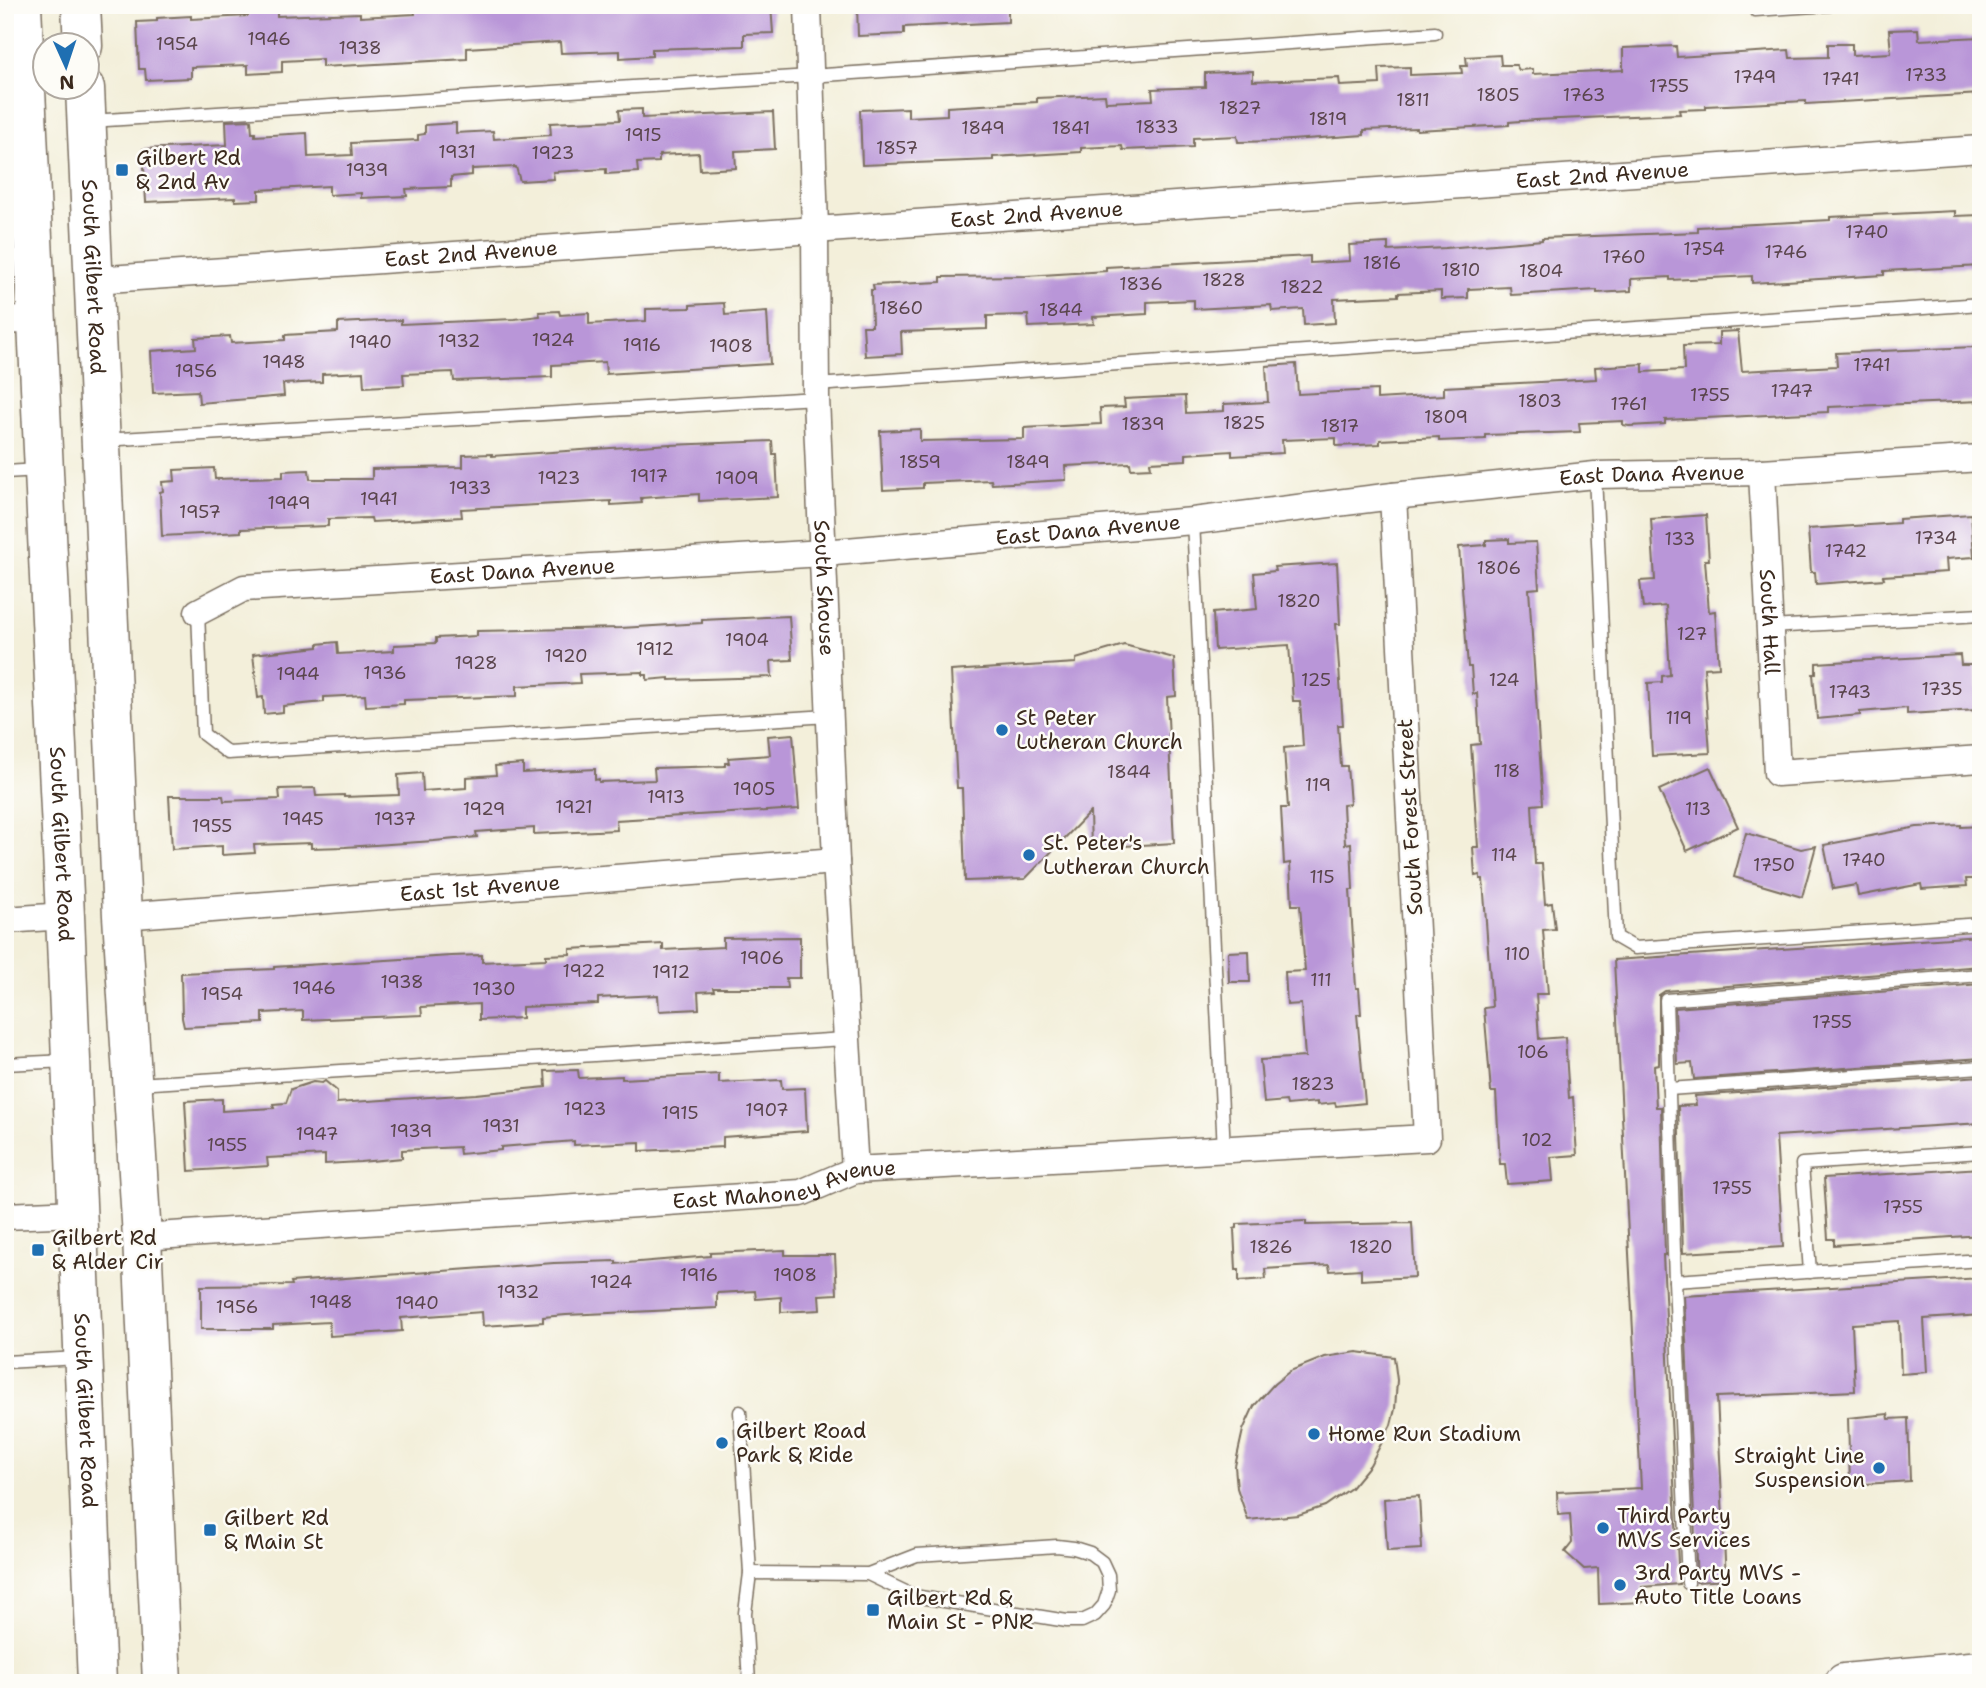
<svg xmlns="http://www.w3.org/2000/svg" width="1986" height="1688" viewBox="0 0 1986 1688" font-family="'Shantell Sans',sans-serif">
<rect width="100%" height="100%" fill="#fdfcf7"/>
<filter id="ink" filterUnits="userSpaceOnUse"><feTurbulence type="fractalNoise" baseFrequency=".0143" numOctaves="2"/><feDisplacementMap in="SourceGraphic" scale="14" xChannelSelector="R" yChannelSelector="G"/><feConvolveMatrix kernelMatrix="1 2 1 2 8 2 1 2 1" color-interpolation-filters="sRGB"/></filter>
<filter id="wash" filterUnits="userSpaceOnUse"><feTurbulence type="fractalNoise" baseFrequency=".00686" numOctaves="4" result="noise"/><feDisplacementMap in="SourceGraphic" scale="28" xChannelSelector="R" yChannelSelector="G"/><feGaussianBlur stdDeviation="1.57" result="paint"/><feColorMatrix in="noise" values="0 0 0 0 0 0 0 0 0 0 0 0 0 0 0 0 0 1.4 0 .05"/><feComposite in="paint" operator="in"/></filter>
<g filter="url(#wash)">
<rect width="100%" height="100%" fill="#f3efda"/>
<g id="blocks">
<g fill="#b996d8">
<polygon points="436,5 771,5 773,33 744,34 744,46 652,49 652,56 620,58 620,51 561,53 560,42 467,48 467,59 322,67 322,59 282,61 282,72 248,74 248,65 191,67 191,78 146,80 145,69 139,69 137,22 157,21 157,18 191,16 191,19 248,16 248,11 277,9 277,16 360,13 360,17 415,14 414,6"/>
<polygon points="857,5 1008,5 1008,22 904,27 904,34 858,36"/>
<polygon points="1918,29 1919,40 1981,37 1981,94 1806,104 1806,101 1706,106 1706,109 1679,110 1680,114 1535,120 1509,122 1509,125 1417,130 1417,128 1364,130 1364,135 1276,141 1238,142 1237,136 1193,138 1193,147 1123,150 1122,146 1081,148 1081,152 993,157 993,160 862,165 860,110 908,108 908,117 947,115 947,107 1037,102 1037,98 1105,95 1106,102 1153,100 1152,89 1205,87 1205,73 1253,71 1253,81 1339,78 1340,86 1380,84 1379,68 1410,67 1410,75 1462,73 1461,66 1467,66 1466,57 1500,55 1501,65 1516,65 1519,70 1533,69 1533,74 1623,70 1623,48 1676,46 1677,57 1789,50 1790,58 1828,57 1828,44 1852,44 1852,55 1891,53 1889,30"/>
<polygon points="642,109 642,118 773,112 775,149 735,151 736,168 700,170 699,153 659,155 659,162 637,163 638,172 606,174 606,169 553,172 554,179 520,181 516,167 472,169 472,175 451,177 451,187 406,189 407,196 361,198 361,193 329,195 329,186 259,190 259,200 235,201 235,198 146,202 143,149 227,145 226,121 251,120 252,133 255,133 255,136 307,133 308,157 352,155 351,143 418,140 418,135 425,134 425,125 456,123 456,133 493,131 494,139 551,135 550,123 620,120 619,110"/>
<polygon points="1955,211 1955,216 1981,215 1981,266 1884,271 1884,275 1752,283 1752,276 1670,280 1670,277 1631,279 1631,291 1597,293 1597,290 1511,295 1510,287 1468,289 1468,298 1441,299 1441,291 1398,293 1398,296 1334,299 1335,323 1304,325 1303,309 1272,311 1271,305 1194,309 1194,300 1147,302 1147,314 1093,317 1094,324 1029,327 1028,315 987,316 987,329 901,332 902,354 865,356 863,326 872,326 871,290 874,290 873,285 941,282 941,277 1026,276 1106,271 1106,267 1310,256 1310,263 1350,261 1349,245 1388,243 1388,251 1445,248 1542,240 1542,238 1698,232 1698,227 1830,220 1830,217"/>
<polygon points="724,303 725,315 767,312 770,364 606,374 605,362 552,365 552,377 454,381 453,372 403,374 404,385 364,387 363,372 322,374 322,382 283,384 284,396 199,403 198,391 153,393 151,351 196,348 195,338 230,336 231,343 285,340 285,335 338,332 338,323 401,320 401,324 514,319 540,316 539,312 559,311 560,315 589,313 589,324 646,321 646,309 690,308 690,305"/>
<polygon points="1738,331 1742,371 1837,366 1836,353 1974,347 1974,357 1981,357 1981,401 1828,407 1828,412 1665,420 1665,424 1629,426 1623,425 1623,421 1579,423 1580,432 1485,435 1485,439 1439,441 1439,437 1380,440 1380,444 1336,446 1336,438 1282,440 1283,453 1232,456 1232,451 1186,454 1186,460 1150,462 1151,468 1131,469 1130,463 1065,466 1066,480 992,484 991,480 923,483 923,488 883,490 880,431 920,429 920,441 1024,439 1024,428 1101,424 1100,408 1125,407 1124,399 1185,396 1186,413 1224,411 1224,404 1268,402 1266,366 1296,364 1298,394 1377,390 1377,399 1444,395 1444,387 1596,379 1595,367 1643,364 1643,372 1684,370 1683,346 1719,345 1719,332"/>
<polygon points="772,441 773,454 776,454 778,497 699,501 699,494 669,496 641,498 642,503 611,505 611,501 461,509 462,517 372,522 371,518 328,519 328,526 241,529 241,532 162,536 160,492 163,491 162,482 175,481 174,470 214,468 215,479 283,477 283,471 309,470 310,479 372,479 372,469 463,467 463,455 492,454 492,456 670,444 670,445"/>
<polygon points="1971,514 1974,557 1946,559 1947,572 1883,576 1884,579 1816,584 1815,572 1811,572 1808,529 1899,523 1899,519"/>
<polygon points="1706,515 1709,560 1705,560 1709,612 1715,611 1719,667 1704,668 1710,753 1652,756 1648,683 1662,682 1662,676 1670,675 1666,606 1643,608 1640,581 1655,580 1651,519"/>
<polygon points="1509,539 1509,543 1536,542 1539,588 1529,589 1543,804 1532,805 1535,864 1542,864 1545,904 1552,903 1555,929 1543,930 1548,994 1536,994 1539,1039 1565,1037 1569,1098 1573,1097 1577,1155 1551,1157 1553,1181 1507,1184 1505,1164 1500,1164 1496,1092 1491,1092 1487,1043 1484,1008 1492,1007 1483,879 1480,879 1480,875 1475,876 1473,847 1478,847 1471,745 1480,744 1477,693 1473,694 1471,667 1468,667 1459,547 1486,545 1486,540"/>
<polygon points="1337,563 1340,624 1336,624 1343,725 1338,725 1341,766 1347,766 1350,804 1343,805 1345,844 1351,843 1353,890 1350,890 1356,988 1359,988 1361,1014 1357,1014 1365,1103 1336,1106 1335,1103 1317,1105 1317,1102 1287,1105 1286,1101 1264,1103 1260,1060 1305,1057 1301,1004 1287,1005 1285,972 1305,971 1300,905 1292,905 1290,863 1284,864 1281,808 1288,808 1284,748 1303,746 1300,701 1293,701 1289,645 1215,650 1213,613 1257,609 1254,573 1275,571 1274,567"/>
<polygon points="789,616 792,660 771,661 772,677 669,680 669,678 647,680 647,675 643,675 643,672 579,674 580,683 517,686 517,696 404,700 404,704 366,706 365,695 324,697 324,702 283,706 283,712 264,714 263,697 258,698 253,654 318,647 318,644 337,642 338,654 394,651 394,645 436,643 436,638 477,636 477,631 621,628 702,623 702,620"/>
<polygon points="1124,645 1174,658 1176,696 1167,697 1174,843 1091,848 1090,812 1025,879 965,881 962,788 957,788 951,671 1076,663 1076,659"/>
<polygon points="1960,655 1961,665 1976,665 1978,710 1907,714 1907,708 1860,712 1860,715 1817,719 1813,674 1816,674 1816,663"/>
<polygon points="793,734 799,809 616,820 617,830 534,834 534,828 476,832 477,837 434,841 345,847 311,848 311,843 254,845 255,853 222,855 222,846 172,849 169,796 223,796 224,801 280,799 279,789 315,788 316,796 344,795 344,797 399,795 398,775 422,773 423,791 466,788 466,777 496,775 495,766 523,764 523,773 595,769 595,780 599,779 599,782 655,780 654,768 725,766 725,763 729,763 728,758 770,755 768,736"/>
<polygon points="1710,767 1738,827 1687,851 1659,790"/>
<polygon points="1961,825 1961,827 1981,826 1981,879 1966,879 1967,886 1922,889 1921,884 1858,896 1856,885 1833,889 1824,845 1917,827"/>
<polygon points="1746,833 1801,849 1816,846 1802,897 1734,877"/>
<polygon points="1981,936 1981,966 1665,991 1659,995 1659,1064 1654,1065 1656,1107 1661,1107 1665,1255 1663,1255 1679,1584 1642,1587 1643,1602 1599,1604 1598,1568 1584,1569 1565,1552 1572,1543 1570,1514 1558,1515 1557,1492 1641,1488 1614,960"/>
<polygon points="800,937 800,978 786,978 787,988 713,988 714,991 698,992 699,1009 659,1011 658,995 598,998 598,1004 522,1007 522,1018 479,1020 479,1004 421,1007 422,1015 303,1020 303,1011 263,1013 263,1023 184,1027 182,1018 181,973 274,969 274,967 451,956 482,955 482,962 546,959 546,955 570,954 570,949 663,944 663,950 723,947 723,938"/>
<polygon points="1249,951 1250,982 1229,982 1228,952"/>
<polygon points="1981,984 1981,1058 1694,1079 1692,1063 1677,1064 1675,1008"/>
<polygon points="578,1070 579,1078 622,1076 622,1079 719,1074 719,1083 781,1080 782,1089 805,1088 807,1131 723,1137 723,1147 640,1151 640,1142 574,1145 574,1141 501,1147 501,1150 460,1154 459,1147 402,1150 402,1158 360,1162 325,1164 325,1155 267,1158 268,1166 189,1171 185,1101 222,1099 222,1111 274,1108 273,1104 286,1103 291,1089 313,1082 322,1083 325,1081 337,1091 337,1103 476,1094 546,1087 545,1071"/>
<polygon points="1981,1076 1981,1123 1776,1136 1783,1247 1683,1253 1678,1106 1696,1105 1695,1096"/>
<polygon points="1981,1168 1981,1235 1834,1245 1834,1239 1828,1239 1824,1178"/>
<polygon points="1306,1221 1306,1225 1412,1223 1415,1277 1361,1280 1361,1269 1330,1271 1329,1265 1265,1269 1266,1279 1239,1281 1239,1270 1236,1270 1234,1229 1237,1228 1237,1224"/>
<polygon points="785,1250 785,1255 835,1255 837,1294 819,1295 820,1310 781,1312 781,1297 756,1299 755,1291 717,1293 717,1308 566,1315 543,1317 543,1322 483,1326 482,1312 401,1318 402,1331 330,1336 329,1322 273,1325 273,1329 201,1329 201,1286 292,1285 291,1282 554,1263 616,1261 616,1264 710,1256 710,1253"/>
<polygon points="1981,1278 1981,1315 1924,1319 1927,1372 1901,1374 1899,1321 1852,1324 1855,1391 1717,1397 1726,1580 1697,1582 1684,1296"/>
<polygon points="1357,1352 1394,1357 1397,1380 1395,1409 1391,1425 1370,1465 1351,1488 1325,1506 1298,1515 1248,1520 1237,1488 1235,1466 1243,1430 1254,1406 1274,1384 1290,1371 1325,1357"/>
<polygon points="1888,1414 1889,1419 1908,1418 1910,1481 1850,1485 1848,1418"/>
<polygon points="1419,1496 1422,1549 1387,1551 1384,1499"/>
</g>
</g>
</g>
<g filter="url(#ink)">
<use href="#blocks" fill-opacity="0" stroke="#7b6f60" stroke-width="2"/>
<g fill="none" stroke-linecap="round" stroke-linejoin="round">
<defs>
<g id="service">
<polyline points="1755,5 1755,10 1830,5"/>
<polyline points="90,121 810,76 1435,33"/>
<polyline points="5,174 26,173"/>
<polyline points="816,385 1981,304"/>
<polyline points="103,440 816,398"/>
<polyline points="5,472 40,470"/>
<polyline points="1595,475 1616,937 1635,948 1981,924"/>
<polyline points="1193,521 1224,1150"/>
<polyline points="198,612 203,734 228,753 829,716"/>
<polyline points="1770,627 1981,615"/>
<polyline points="5,1064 67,1061"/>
<polyline points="137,1084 845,1039"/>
<polyline points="1669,1089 1981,1067"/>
<polyline points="1810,1272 1802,1164 1981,1152"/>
<polyline points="1675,1281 1981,1260"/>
<polyline points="5,1362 79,1358"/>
<polyline points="740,1412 750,1573 745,1613 749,1683"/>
<polyline points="750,1573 868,1574 917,1555 1057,1546 1074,1548 1090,1553 1102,1562 1108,1575 1109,1590 1104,1605 1095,1615 1082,1621 1067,1621 914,1596 868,1574"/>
<polyline points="1688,1583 1675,1281 1666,1000 1981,975"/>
</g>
<g id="minor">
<path id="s1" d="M808,5L815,228L816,398L836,861L855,1170"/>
<path id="s2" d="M94,280L1981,149"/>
<polyline points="5,321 37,319"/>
<path id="s3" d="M1762,472L1777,773L1981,759"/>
<path id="s4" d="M198,612L244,588L823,553L1193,521L1393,496L1595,475L1762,472L1981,458"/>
<path id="s5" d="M122,916L836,861"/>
<polyline points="5,920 65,916"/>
<polyline points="5,1216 77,1213"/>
<path id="s6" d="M142,1237L801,1193L855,1170L1427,1138L1393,496"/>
</g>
<g id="primary">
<path id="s7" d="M22,5L65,916L97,1683"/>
<polyline points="81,5 83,46"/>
<path id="s8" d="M85,88L122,916L142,1237L162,1683"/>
<polyline points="1844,1683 1981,1670"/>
</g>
</defs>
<use href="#service" stroke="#7b6f60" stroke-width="15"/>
<use href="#minor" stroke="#7b6f60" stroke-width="29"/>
<use href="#primary" stroke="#7b6f60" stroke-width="41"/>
<use href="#service" stroke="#fff" stroke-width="12"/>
<use href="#minor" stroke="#fff" stroke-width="26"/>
<use href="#primary" stroke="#fff" stroke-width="38"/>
</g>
</g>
<g fill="#1f6fb2" stroke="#fdfcf7" stroke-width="2.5">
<rect x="115" y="163" width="14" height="14" rx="3.5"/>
<circle cx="1002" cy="730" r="7"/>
<circle cx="1029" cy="855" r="7"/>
<rect x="31" y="1243" width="14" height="14" rx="3.5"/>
<circle cx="1314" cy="1434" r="7"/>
<circle cx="722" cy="1443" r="7"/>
<circle cx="1879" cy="1468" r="7"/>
<circle cx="1603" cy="1528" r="7"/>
<rect x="203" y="1523" width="14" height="14" rx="3.5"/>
<circle cx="1620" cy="1585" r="7"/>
<rect x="866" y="1603" width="14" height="14" rx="3.5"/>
</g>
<g text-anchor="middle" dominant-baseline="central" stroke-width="5" stroke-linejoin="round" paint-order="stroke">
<g font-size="18" fill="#5a454c">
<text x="269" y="39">1946</text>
<text x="177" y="44">1954</text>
<text x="360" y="48">1938</text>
<text x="1926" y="75">1733</text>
<text x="1755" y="77">1749</text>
<text x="1841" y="79">1741</text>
<text x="1669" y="86">1755</text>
<text x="1498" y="95">1805</text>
<text x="1584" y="95">1763</text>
<text x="1413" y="100">1811</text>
<text x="1240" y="108">1827</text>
<text x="1328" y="119">1819</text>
<text x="1157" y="127">1833</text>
<text x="983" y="128">1849</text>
<text x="1071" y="128">1841</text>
<text x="643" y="135">1915</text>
<text x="897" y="148">1857</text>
<text x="457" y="152">1931</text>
<text x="553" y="153">1923</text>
<text x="367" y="170">1939</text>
<text x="1867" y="232">1740</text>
<text x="1704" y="249">1754</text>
<text x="1786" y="252">1746</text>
<text x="1624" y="257">1760</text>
<text x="1382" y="263">1816</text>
<text x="1461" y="270">1810</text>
<text x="1541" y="271">1804</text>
<text x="1224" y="280">1828</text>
<text x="1141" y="284">1836</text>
<text x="1302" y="287">1822</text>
<text x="901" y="308">1860</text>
<text x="1061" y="310">1844</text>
<text x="553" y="340">1924</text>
<text x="459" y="341">1932</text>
<text x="370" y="342">1940</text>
<text x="642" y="345">1916</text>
<text x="731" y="346">1908</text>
<text x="284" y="362">1948</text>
<text x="1872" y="365">1741</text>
<text x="196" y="371">1956</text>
<text x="1792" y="391">1747</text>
<text x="1710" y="395">1755</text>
<text x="1540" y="401">1803</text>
<text x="1629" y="404">1761</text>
<text x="1446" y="417">1809</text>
<text x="1244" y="423">1825</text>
<text x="1143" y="424">1839</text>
<text x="1340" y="426">1817</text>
<text x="920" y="462">1859</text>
<text x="1028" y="462">1849</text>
<text x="649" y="476">1917</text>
<text x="559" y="478">1923</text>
<text x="737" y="478">1909</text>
<text x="470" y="488">1933</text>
<text x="379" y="499">1941</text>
<text x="289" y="503">1949</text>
<text x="200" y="512">1957</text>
<text x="1936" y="538">1734</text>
<text x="1680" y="539">133</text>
<text x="1846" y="551">1742</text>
<text x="1499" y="568">1806</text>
<text x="1299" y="601">1820</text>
<text x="1692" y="634">127</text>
<text x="747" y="640">1904</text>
<text x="655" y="649">1912</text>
<text x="566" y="656">1920</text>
<text x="476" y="663">1928</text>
<text x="385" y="673">1936</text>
<text x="298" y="674">1944</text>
<text x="1316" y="680">125</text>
<text x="1504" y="680">124</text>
<text x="1942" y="689">1735</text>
<text x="1850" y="692">1743</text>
<text x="1679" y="718">119</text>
<text x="1507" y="771">118</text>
<text x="1129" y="772">1844</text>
<text x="1318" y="785">119</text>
<text x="754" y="789">1905</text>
<text x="666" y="797">1913</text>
<text x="574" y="807">1921</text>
<text x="484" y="809">1929</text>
<text x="1698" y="809">113</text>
<text x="303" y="819">1945</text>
<text x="395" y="819">1937</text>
<text x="212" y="826">1955</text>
<text x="1504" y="855">114</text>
<text x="1864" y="860">1740</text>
<text x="1774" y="865">1750</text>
<text x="1322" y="877">115</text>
<text x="1517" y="954">110</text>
<text x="762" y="958">1906</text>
<text x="584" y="971">1922</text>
<text x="671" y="972">1912</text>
<text x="1321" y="980">111</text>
<text x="402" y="982">1938</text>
<text x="314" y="988">1946</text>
<text x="494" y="989">1930</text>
<text x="222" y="994">1954</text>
<text x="1832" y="1022">1755</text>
<text x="1533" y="1052">106</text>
<text x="1313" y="1084">1823</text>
<text x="585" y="1109">1923</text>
<text x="767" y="1110">1907</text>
<text x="680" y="1113">1915</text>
<text x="501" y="1126">1931</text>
<text x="411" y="1131">1939</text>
<text x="317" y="1134">1947</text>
<text x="1537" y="1140">102</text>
<text x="227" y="1145">1955</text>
<text x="1732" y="1188">1755</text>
<text x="1903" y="1207">1755</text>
<text x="1271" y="1247">1826</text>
<text x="1371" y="1247">1820</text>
<text x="699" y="1275">1916</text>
<text x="795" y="1275">1908</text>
<text x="611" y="1282">1924</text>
<text x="518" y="1292">1932</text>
<text x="331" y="1302">1948</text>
<text x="417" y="1303">1940</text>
<text x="237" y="1307">1956</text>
</g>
<g font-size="21" fill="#3b2a1e" stroke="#fdfcf7" text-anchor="start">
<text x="136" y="158">Gilbert Rd<tspan x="136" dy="24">&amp; 2nd Av</tspan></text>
<text x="1016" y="718">St Peter<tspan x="1016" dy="24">Lutheran Church</tspan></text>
<text x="1043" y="843">St. Peter's<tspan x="1043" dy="24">Lutheran Church</tspan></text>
<text x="52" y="1238">Gilbert Rd<tspan x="52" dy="24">&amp; Alder Cir</tspan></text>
<text x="736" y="1431">Gilbert Road<tspan x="736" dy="24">Park &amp; Ride</tspan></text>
<text x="1328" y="1434">Home Run Stadium</text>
<text x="1865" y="1456" text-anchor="end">Straight Line<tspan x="1865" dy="24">Suspension</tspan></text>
<text x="1617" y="1516">Third Party<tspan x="1617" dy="24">MVS Services</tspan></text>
<text x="224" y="1518">Gilbert Rd<tspan x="224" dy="24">&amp; Main St</tspan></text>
<text x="1634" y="1573">3rd Party MVS -<tspan x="1634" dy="24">Auto Title Loans</tspan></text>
<text x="887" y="1598">Gilbert Rd &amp;<tspan x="887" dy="24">Main St - PNR</tspan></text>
</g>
<g font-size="21" fill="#3b2a1e" stroke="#fdfcf7">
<text stroke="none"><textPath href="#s2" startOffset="1512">East 2nd Avenue</textPath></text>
<text stroke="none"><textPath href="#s2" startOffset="945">East 2nd Avenue</textPath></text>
<text stroke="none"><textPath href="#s2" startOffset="378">East 2nd Avenue</textPath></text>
<text stroke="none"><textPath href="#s8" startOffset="189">South Gilbert Road</textPath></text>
<text stroke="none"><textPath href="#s4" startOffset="1465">East Dana Avenue</textPath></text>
<text stroke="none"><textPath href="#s4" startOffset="898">East Dana Avenue</textPath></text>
<text stroke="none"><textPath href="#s4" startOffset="331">East Dana Avenue</textPath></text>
<text stroke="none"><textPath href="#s1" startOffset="583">South Shouse</textPath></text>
<text stroke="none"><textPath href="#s3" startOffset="150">South Hall</textPath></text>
<text transform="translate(1410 817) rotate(-93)">South Forest Street</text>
<text stroke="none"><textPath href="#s7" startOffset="840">South Gilbert Road</textPath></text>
<text stroke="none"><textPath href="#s5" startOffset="359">East 1st Avenue</textPath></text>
<text stroke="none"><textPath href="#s6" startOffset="646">East Mahoney Avenue</textPath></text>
<text stroke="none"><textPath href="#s7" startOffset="1407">South Gilbert Road</textPath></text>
</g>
</g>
<rect width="1986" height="1688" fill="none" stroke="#fdfcf7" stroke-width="28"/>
<g transform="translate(66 66) rotate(177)"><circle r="33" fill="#fdfcf7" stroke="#afa8a0" stroke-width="2"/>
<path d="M0-5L12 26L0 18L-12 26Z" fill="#1f6fb2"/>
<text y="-10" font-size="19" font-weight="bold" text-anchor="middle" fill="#3b2a1e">N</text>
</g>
</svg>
